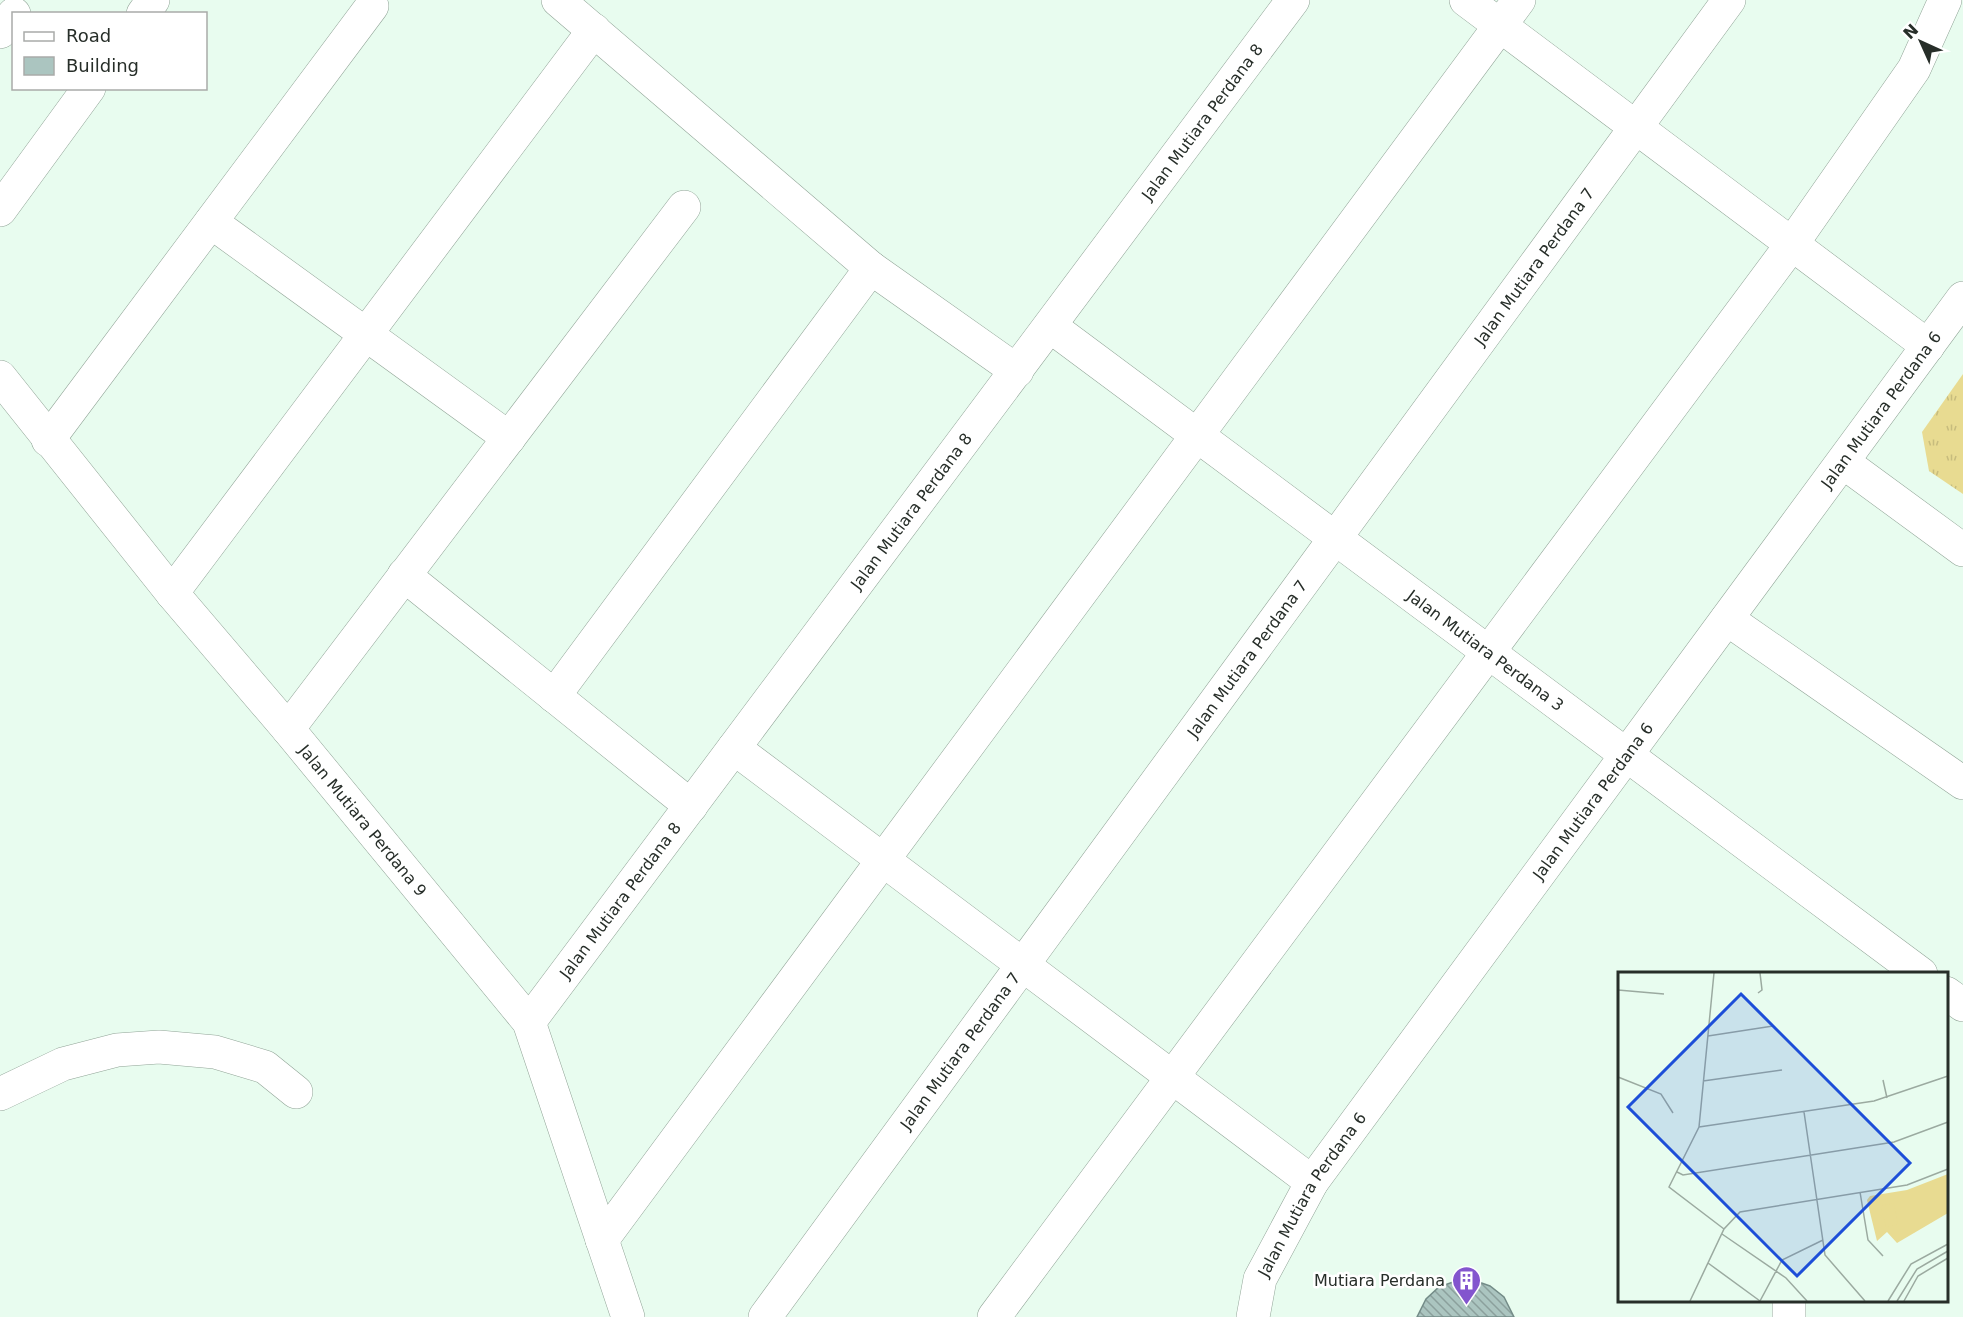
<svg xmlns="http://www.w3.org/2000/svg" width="1963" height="1317" viewBox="0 0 1963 1317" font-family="'DejaVu Sans',sans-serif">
<defs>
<pattern id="park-tufts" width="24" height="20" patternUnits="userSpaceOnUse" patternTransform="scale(1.5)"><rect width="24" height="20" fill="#e8db91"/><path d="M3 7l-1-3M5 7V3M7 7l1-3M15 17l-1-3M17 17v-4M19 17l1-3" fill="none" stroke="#c7bc7d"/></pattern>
<pattern id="building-back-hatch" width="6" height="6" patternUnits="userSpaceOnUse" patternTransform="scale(1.5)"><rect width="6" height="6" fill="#abc5c0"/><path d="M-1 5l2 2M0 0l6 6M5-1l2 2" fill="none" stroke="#8ba09c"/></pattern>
</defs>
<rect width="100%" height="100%" fill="#e8fcef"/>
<polygon fill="url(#park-tufts)" points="1963,374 1963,494 1929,471 1922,432"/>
<polygon fill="url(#building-back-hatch)" stroke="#748c88" stroke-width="1.5" points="1473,1280 1490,1286 1504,1297 1514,1317 1417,1317 1426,1299 1439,1287 1456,1281"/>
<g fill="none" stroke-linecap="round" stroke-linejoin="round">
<defs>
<g id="minor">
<polyline points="558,0 871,268 1017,371"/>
<polyline points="1466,0 1928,346"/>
<polyline points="143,14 153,0"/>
<polyline points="0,32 14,14"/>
<polyline points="0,210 89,88"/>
<polyline points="211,222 509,438"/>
<path id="s1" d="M1050,326L1921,974"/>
<path id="s2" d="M0,377L172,593L288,729L529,1022L628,1317"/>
<polyline points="48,440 372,6"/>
<polyline points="1843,462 1963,550"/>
<polyline points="404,575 691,806"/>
<polyline points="172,593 594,30"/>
<polyline points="1727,619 1963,783"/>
<polyline points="554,696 871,268"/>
<polyline points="288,729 684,207"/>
<polyline points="734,748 1312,1182"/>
<polyline points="1946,993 1963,1005"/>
<path id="s3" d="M529,1022L1293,0"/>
<polyline points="0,1094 63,1064 117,1050 159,1047 215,1052 265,1067 296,1092"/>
<polyline points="602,1240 1519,0"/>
<path id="s4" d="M765,1317L1729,0"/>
<polyline points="994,1317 1792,244 1914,69 1945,0"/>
<path id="s5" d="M1253,1317L1260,1279L1312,1182L1963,298"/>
<polyline points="1789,1317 1789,1300"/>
</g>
</defs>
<use href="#minor" stroke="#91a497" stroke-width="34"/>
<use href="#minor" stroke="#fff" stroke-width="33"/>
</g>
<defs>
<symbol id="building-pin" viewBox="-11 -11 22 30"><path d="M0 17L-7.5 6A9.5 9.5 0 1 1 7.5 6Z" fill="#8355ce" stroke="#fff"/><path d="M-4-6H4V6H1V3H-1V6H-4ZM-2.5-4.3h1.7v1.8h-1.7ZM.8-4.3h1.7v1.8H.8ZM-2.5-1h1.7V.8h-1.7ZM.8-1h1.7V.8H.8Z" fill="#fff"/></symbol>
</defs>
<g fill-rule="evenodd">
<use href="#building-pin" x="1450" y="1264" width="33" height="45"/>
</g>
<g text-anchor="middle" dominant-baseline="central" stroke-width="5" stroke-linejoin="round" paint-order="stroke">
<g font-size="16" fill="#272e29" stroke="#fff">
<text stroke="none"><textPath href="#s3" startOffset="1124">Jalan Mutiara Perdana 8</textPath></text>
<text stroke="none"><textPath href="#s4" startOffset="1302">Jalan Mutiara Perdana 7</textPath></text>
<text stroke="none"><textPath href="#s5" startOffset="1108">Jalan Mutiara Perdana 6</textPath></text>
<text stroke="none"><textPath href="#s3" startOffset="638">Jalan Mutiara Perdana 8</textPath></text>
<text stroke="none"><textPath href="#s1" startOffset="543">Jalan Mutiara Perdana 3</textPath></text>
<text stroke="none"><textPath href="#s4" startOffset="816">Jalan Mutiara Perdana 7</textPath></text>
<text stroke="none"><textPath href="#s5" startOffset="622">Jalan Mutiara Perdana 6</textPath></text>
<text stroke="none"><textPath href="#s2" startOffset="573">Jalan Mutiara Perdana 9</textPath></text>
<text stroke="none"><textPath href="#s3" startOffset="152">Jalan Mutiara Perdana 8</textPath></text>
<text stroke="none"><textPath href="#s4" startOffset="330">Jalan Mutiara Perdana 7</textPath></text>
<text stroke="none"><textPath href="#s5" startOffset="138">Jalan Mutiara Perdana 6</textPath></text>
</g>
<g font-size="16" fill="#272e29" stroke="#fff" text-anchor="end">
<text x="1445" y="1280">Mutiara Perdana</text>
</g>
</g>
<g transform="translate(1618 972)">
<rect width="330" height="330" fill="#e8fcef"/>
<path d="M330,202V241L279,271L269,260L259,269L249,228L252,224L289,218Z" fill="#e8db91"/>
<path d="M276,231L280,252L268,255L263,234Z" fill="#e8db91"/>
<path fill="none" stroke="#9baaa0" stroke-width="1.5" d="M96,1L81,155L51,215L106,257M0,18L46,22M140,21L144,18L142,1M90,64L155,54M0,105L43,122L55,141M265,108L269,126M85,109L164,98M186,140L207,283L247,329M81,155L256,129L330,104M59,200L65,203L276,170L330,150M242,220L250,268L265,284M104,262L168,306L189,329M90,291L142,329M72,329L106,257L122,240L289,213L330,197M142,329L164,288L205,268M270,329L293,292L330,272M279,329L299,297L330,279M286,329L300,304L330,286"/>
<path fill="#1d4ed8" fill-opacity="0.15" stroke="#1d4ed8" stroke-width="3" d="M123,22L292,191L179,304L10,135Z"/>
<rect width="330" height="330" fill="none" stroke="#272e29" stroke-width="3"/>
</g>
<rect x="12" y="12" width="195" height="78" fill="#ffffff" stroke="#a9aba9" stroke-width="1.5"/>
<rect x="24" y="32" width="30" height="9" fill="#ffffff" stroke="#a9aba9" stroke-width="1.5"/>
<text x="66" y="42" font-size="18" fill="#272e29">Road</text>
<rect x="24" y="57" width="30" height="18" fill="#abc5c0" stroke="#a9aba9" stroke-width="1.5"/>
<text x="66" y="72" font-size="18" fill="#272e29">Building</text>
<g transform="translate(1921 42) rotate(315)" stroke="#ffffff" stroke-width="4.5" paint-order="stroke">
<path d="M0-4.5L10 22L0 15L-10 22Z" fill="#272e29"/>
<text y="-9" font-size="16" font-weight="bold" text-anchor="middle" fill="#272e29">N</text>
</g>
</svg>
